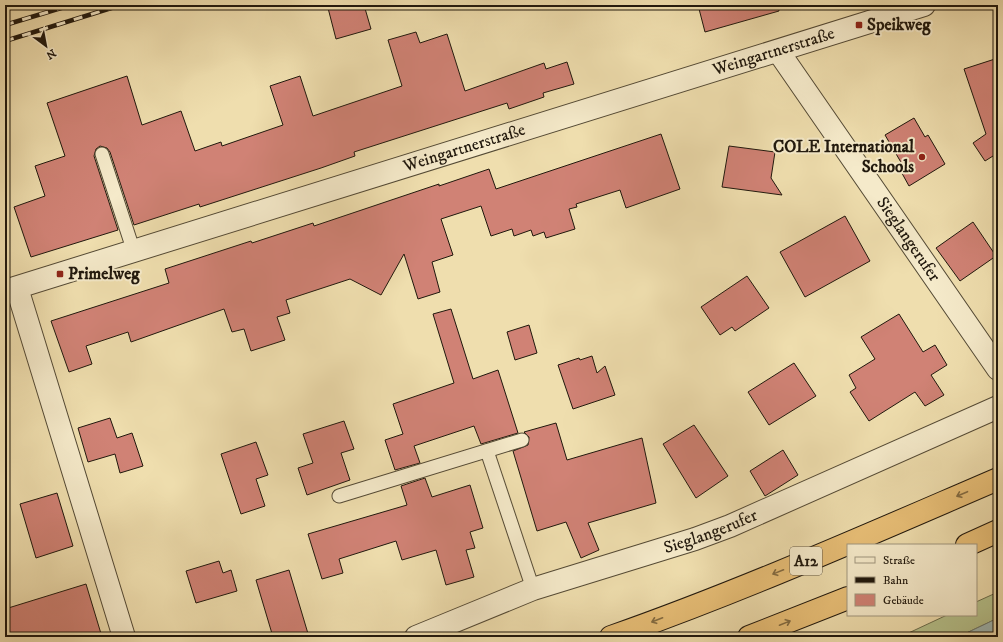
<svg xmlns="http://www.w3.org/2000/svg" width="1003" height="642" viewBox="0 0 1003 642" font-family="'IM FELL DW Pica',serif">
<rect width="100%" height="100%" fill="#efdeae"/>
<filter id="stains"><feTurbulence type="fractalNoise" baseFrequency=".005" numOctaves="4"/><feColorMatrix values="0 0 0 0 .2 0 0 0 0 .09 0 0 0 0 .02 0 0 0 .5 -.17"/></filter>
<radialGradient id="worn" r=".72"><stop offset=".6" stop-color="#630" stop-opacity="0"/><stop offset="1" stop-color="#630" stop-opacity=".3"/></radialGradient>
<polygon fill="#b6c28c" stroke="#6b6d4c" points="998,592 998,618 958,637 900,637 947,615 976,615 976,602"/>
<polygon fill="#9fb9b6" stroke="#6c7972" points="998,618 998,637 958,637"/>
<g fill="#d08275" stroke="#20180d">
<polygon points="339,5 364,5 371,29 336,39 328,8"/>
<polygon points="698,5 778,5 779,11 705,32"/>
<polygon points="416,32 420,43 447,34 465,91 544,63 546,69 567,62 574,84 543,93 544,97 509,109 507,103 354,152 355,156 321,168 200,207 199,204 134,225 110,152 107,148 100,146 96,149 94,156 118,230 31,257 14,207 45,196 35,166 65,156 47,103 127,76 142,125 181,111 195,151 221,142 222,146 283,125 270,86 300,76 313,116 402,86 388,40"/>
<polygon points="998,58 998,159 994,159 993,156 985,161 973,143 986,134 964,69"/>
<polygon points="914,118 925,137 928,135 945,164 909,186 898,166 902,164 885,135"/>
<polygon points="661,134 680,189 626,208 620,190 576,204 577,207 569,209 575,229 546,238 544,232 533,236 531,230 514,236 512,229 491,236 481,206 441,219 453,255 432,262 440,292 418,299 404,254 381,295 350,279 286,300 290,313 277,317 285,340 251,351 244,329 232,332 224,309 131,342 128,332 86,346 92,364 69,372 51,321 169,283 165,269 251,241 252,243 313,223 314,226 439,184 439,186 489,169 496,189"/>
<polygon points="729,146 775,152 771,178 782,195 722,187"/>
<polygon points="845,216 870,261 805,297 780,252"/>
<polygon points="973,222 996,256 960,281 936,248"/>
<polygon points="747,276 769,308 735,331 732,327 720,335 701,307"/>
<polygon points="451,309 473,379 498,370 518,433 481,444 474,426 414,446 420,463 395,470 385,440 403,434 393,404 454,383 433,314"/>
<polygon points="899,314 923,352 935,345 947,365 931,375 944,395 925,406 915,392 869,421 850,392 856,388 849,375 875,359 861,337"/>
<polygon points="529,325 537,353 515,360 507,332"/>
<polygon points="592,356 597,373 605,366 615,395 573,409 558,365 579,358 580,360"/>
<polygon points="794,363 816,396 769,425 748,392"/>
<polygon points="110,418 117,438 132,433 143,466 120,473 115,454 88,462 78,428"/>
<polygon points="344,421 354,449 341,453 350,480 307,495 298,468 313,463 303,434"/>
<polygon points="556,423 567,460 642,438 656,503 588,523 599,550 581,558 566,522 537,531 513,451 528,445 529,437 524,432"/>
<polygon points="694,425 728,476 696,498 663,444"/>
<polygon points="256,442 268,475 256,479 265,506 241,514 221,454"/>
<polygon points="783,450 798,475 765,496 750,471"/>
<polygon points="425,478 432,497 470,485 483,528 470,532 475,548 466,550 474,577 446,585 436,550 402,560 396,541 339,559 343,573 322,579 308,534 407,505 401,486"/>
<polygon points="57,493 73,546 36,558 20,504"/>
<polygon points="219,561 223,573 231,570 237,591 196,603 186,571"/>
<polygon points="289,570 309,637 273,637 256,580"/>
<polygon points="86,584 102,637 5,637 5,609"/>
</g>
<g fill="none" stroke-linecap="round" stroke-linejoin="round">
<defs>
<g id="lane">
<polyline points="102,154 134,252"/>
<polyline points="487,451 533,589"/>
<polyline points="339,496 522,440"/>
</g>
<g id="street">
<path id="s1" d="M778,51L998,369"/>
<polyline points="17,288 124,637"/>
<path id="s2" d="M5,291L924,5"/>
<path id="s3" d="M416,637L533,589L695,539L730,526L998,407"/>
</g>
<g id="highway">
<polyline points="967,545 998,531"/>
<path d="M611,637C742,591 870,534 998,479"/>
<polyline points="749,637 848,598"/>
</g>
</defs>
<use href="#lane" stroke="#544a35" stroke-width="15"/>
<use href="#street" stroke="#544a35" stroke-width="24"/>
<use href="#highway" stroke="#20180d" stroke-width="24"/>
<use href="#lane" stroke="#f5eaca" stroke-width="13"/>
<use href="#street" stroke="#f5eaca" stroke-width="22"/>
<use href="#highway" stroke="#e8bf77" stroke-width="22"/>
<defs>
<g id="rail">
<polyline points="5,25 71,5"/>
<polyline points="5,41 121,5"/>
</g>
</defs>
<use href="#rail" stroke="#20180d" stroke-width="4.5"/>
<use href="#rail" stroke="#f5eaca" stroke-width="3" stroke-dasharray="9" stroke-linecap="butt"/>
</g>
<defs><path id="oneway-shaft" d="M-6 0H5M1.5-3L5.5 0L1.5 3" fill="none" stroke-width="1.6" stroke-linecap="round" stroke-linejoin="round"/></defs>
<g stroke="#846c42">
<use href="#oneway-shaft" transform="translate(962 494) rotate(157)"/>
<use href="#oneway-shaft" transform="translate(778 572) rotate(158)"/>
<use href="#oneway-shaft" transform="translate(657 620) rotate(159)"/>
<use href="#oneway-shaft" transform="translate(785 623) rotate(-22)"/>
</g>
<g fill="#8f2418" stroke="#f5eaca" stroke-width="1.5">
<rect x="855" y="21" width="8" height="8" rx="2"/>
<circle cx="922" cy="157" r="4"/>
<rect x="56" y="270" width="8" height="8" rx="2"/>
</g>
<g text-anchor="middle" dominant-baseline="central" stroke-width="4" stroke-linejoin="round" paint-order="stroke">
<rect fill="#f5eaca" stroke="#605746" stroke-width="1" x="790" y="547" width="32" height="28" rx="3"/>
<g font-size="16" font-weight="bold" fill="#20180d">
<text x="806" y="561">A12</text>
</g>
<g font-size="17" font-weight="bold" fill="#20180d" stroke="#f5eaca" text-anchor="start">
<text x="867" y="25">Speikweg</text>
<text x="914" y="147" text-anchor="end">COLE International<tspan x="914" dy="20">Schools</tspan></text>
<text x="68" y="274">Primelweg</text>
</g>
<g font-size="17" fill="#20180d" stroke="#f5eaca">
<text stroke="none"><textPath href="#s2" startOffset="805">Weingartnerstraße</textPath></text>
<text stroke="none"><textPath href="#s2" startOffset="481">Weingartnerstraße</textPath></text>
<text stroke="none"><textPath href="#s1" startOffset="229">Sieglangerufer</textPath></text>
<text stroke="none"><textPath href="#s3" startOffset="313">Sieglangerufer</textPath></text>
</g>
</g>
<rect width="1003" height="642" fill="none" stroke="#efdeae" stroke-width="20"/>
<rect x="6" y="6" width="991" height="630" fill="none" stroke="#20180d" stroke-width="2"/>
<rect x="10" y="10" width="983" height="622" fill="none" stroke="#20180d"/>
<rect x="847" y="544" width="130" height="72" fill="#f5eaca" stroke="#a0967e"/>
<rect x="855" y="557" width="20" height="6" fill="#f5eaca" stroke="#a0967e"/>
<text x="883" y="564" font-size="12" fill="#20180d">Straße</text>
<rect x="855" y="577" width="20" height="6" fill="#20180d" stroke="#a0967e"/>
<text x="883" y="584" font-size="12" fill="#20180d">Bahn</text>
<rect x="855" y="594" width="20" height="12" fill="#d08275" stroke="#a0967e"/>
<text x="883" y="604" font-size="12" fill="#20180d">Gebäude</text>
<g transform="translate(46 46) rotate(148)" stroke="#f5eaca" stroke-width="3" paint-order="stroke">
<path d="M0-3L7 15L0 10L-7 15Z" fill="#20180d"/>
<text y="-6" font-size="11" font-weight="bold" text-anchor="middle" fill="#20180d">N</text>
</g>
<rect width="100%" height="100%" filter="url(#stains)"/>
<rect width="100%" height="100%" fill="url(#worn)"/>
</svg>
